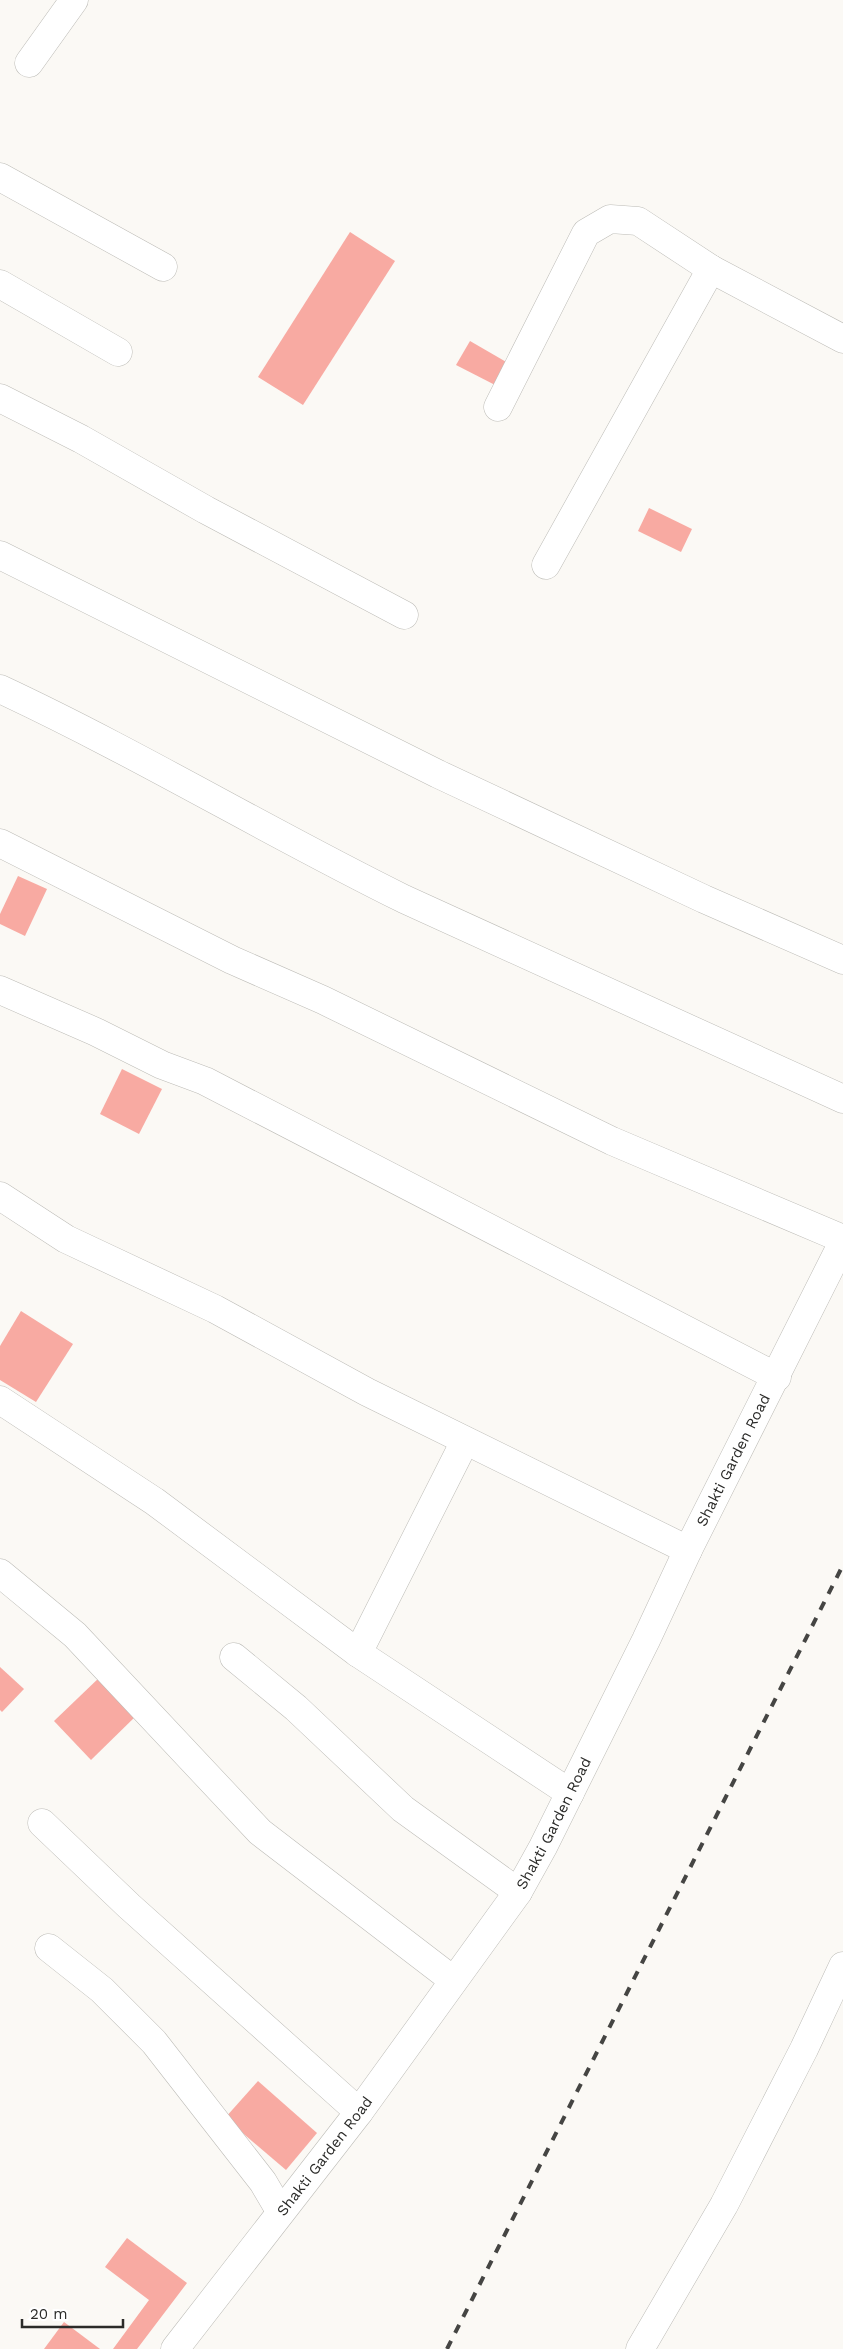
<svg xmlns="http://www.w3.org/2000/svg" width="843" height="2349" viewBox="0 0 843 2349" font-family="'Work Sans',sans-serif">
<rect width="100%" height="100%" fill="#fbf9f5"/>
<g fill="#f8aaa2">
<polygon points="350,232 395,261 303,405 258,377"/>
<polygon points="470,341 508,363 497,386 456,365"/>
<polygon points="649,508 692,529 681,552 638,531"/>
<polygon points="18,876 47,889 25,936 0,924 0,914"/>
<polygon points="122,1069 162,1089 139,1134 100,1114"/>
<polygon points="21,1311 73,1344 36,1402 0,1380 0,1346"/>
<polygon points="0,1667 24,1689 2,1712 0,1710"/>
<polygon points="102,1675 139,1713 91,1760 54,1721"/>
<polygon points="258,2081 317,2133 286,2170 225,2118"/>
<polygon points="127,2238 187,2283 137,2349 113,2349 149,2300 105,2267"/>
<polygon points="64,2322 100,2349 44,2349"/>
</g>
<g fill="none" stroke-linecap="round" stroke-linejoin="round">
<defs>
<g id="minor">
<polyline points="29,63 74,0"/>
<polyline points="0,177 163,267"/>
<polyline points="0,284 118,352"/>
<polyline points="0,398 81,439 206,510 404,615"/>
<polyline points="498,407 586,233 610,219 638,221 711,269 843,339"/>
<polyline points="0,555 438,774 704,899 843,960"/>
<polyline points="546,565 711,269"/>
<path d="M0,689C137,753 268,832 404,899L843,1099"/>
<polyline points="0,843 232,960 323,1000 612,1141 843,1239"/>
<polyline points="0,990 96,1032 162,1065 205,1081 777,1377"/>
<polyline points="0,1196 66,1239 215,1309 367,1392 688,1550"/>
<polyline points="0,1400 154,1501 358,1653 570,1793"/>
<polyline points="0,1573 75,1635 260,1832 453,1980"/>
<polyline points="358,1653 465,1441"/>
<polyline points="234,1657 296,1708 403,1809 518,1892"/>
<polyline points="42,1823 129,1906 359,2112"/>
<polyline points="49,1948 102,1990 154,2042 263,2182 280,2211"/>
<path id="s1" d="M175,2349L359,2112L518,1892L543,1847L646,1640L688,1550L843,1242"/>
<polyline points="640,2349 724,2205 804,2049 843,1966"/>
</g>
</defs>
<use href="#minor" stroke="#bdbcb7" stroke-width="29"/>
<use href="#minor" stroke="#fff" stroke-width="28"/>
<polyline stroke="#454543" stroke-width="4" stroke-dasharray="9 9" stroke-linecap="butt" points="447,2349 843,1565"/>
</g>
<g text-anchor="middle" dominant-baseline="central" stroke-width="4.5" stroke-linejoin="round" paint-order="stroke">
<g font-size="15" fill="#2b2b29" stroke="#fff">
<text stroke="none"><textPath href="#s1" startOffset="1054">Shakti Garden Road</textPath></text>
<text stroke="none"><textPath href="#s1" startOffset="649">Shakti Garden Road</textPath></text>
<text stroke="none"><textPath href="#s1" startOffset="244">Shakti Garden Road</textPath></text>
</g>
</g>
<path d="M22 2319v8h101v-8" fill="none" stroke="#2b2b29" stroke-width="2.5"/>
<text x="30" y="2319" font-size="15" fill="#2b2b29" stroke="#ffffff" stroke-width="4" paint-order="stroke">20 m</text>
</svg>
